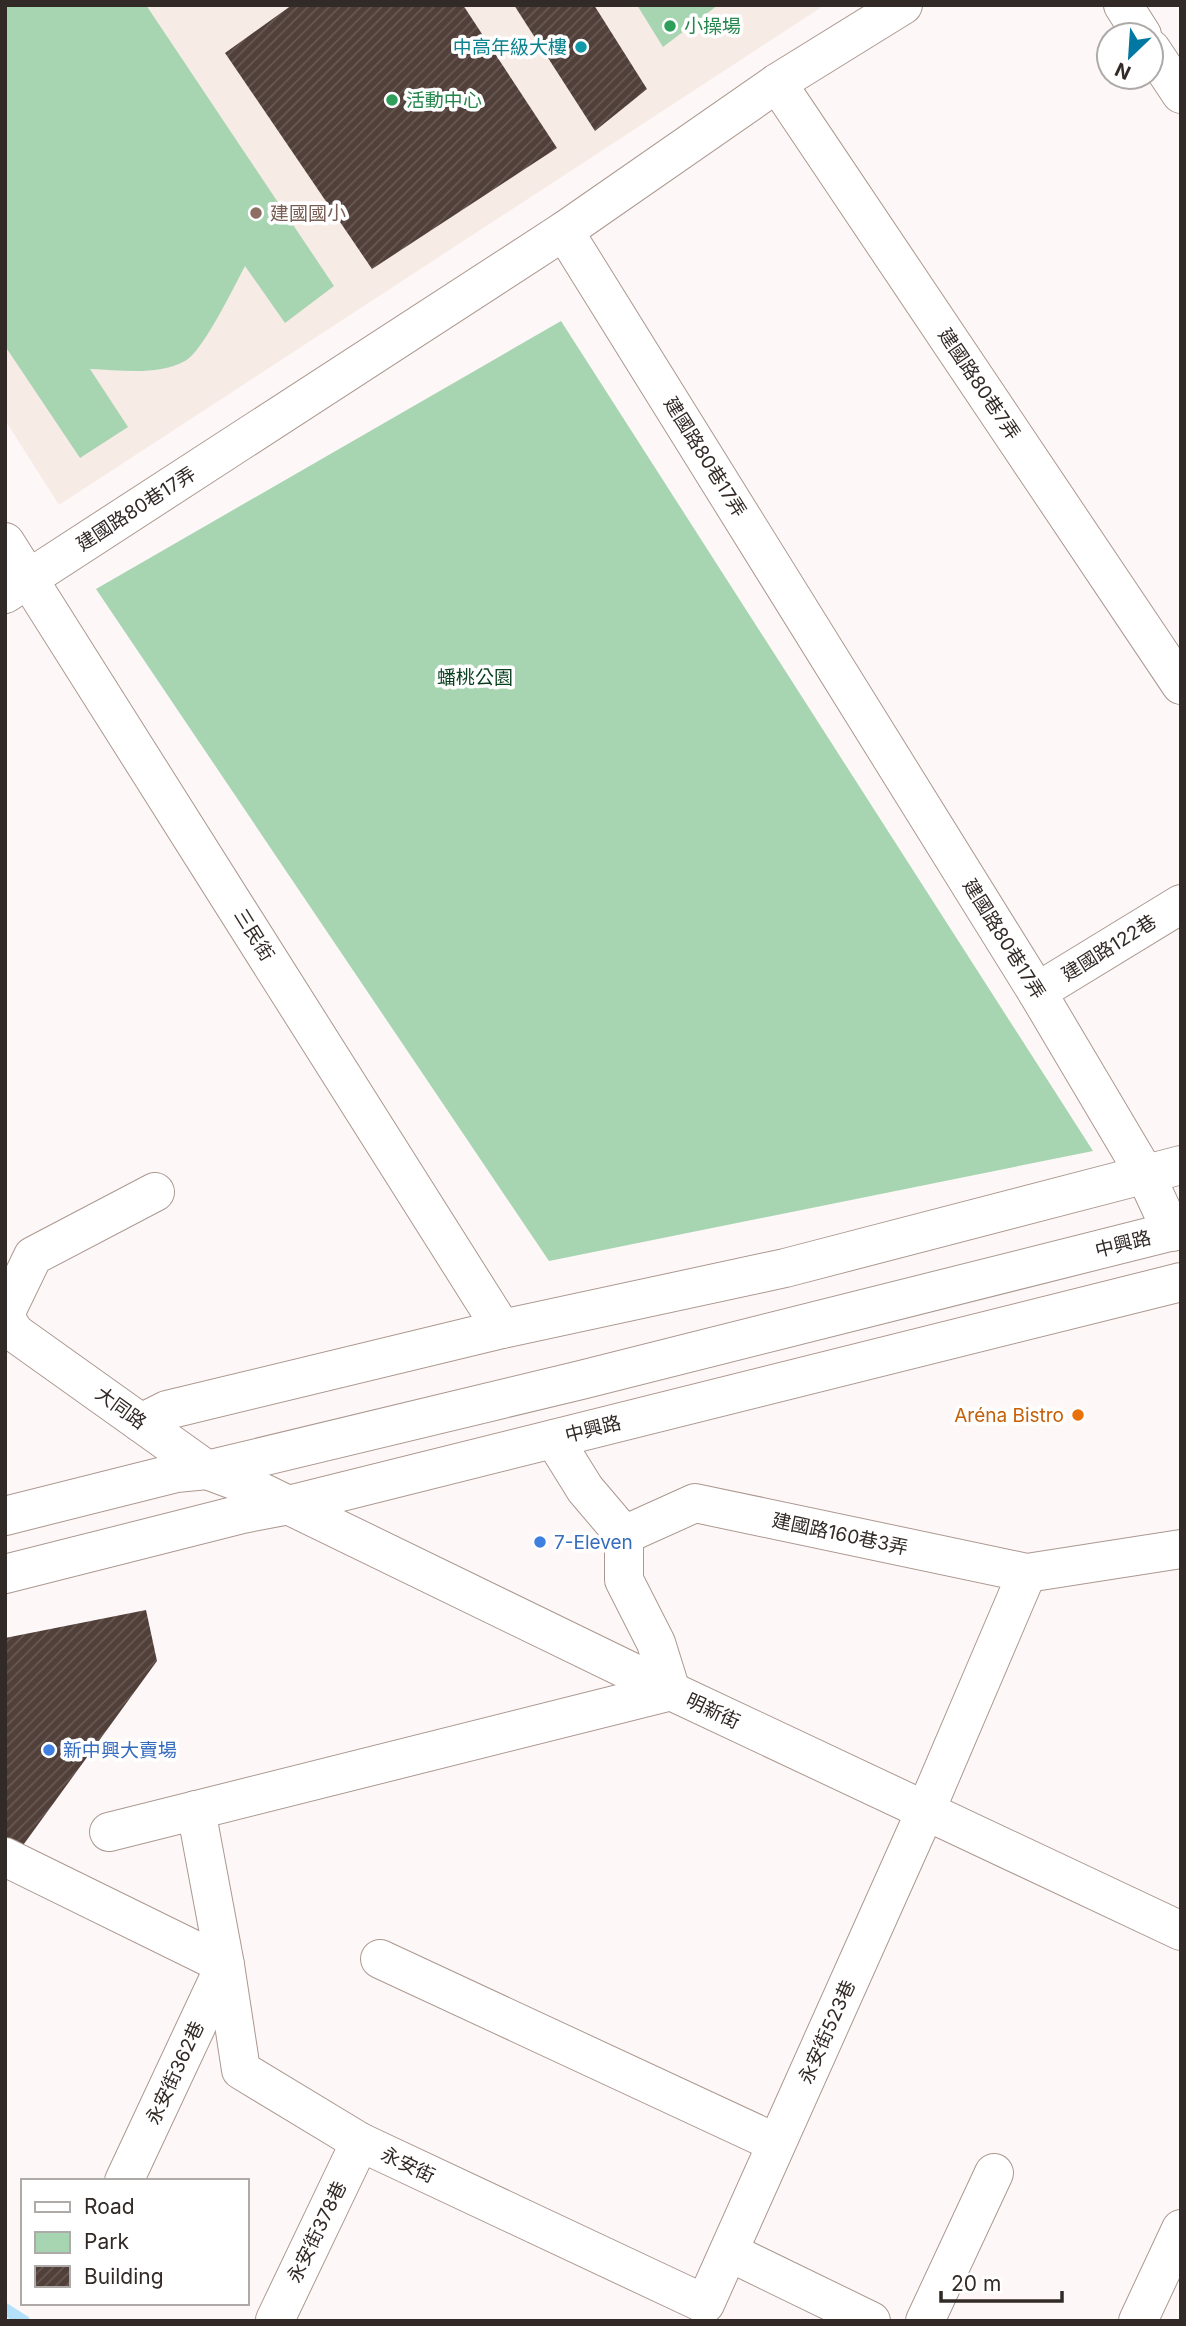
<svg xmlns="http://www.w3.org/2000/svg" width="1186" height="2326" viewBox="0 0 1186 2326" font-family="Inter,'Noto Sans TC',sans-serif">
<defs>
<pattern id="building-hatch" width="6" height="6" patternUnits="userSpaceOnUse" patternTransform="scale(1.75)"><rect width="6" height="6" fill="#513f39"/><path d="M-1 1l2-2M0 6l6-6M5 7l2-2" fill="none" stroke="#685954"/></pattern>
</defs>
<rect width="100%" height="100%" fill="#fdf8f7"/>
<polygon fill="#f7ebe6" points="5,5 825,5 59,505 5,420"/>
<g fill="#a7d4b1">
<path d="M5,5H146L334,286L285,323L245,266C235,285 202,353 185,361C157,376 121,370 90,369L128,427L80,458L5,346Z"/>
<polygon points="637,5 718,5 663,47"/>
<polygon points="561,321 1093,1151 549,1261 96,589"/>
</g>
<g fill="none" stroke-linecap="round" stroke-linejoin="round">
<polyline stroke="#b3e1f9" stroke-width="12" points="5,2309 24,2321"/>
</g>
<g fill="url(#building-hatch)">
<polygon points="292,5 463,5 557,148 372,269 225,53"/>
<polygon points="514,5 594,5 647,89 595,131"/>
<polygon points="146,1610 157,1661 21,1848 5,1839 5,1638"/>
</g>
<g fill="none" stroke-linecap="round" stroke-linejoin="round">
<defs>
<g id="minor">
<polyline points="1123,5 1142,35"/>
<polyline points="1151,49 1181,94"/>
<polyline points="777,83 1181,685"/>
<polyline points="564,231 777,83 903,5"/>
<polyline points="5,542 502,1329"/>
<polyline points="5,594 564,231 1037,992 1146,1176 1172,1232"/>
<polyline points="1037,992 1181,904"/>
<polyline points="5,1314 33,1256 155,1192"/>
<polyline points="5,1317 15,1333 207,1470 247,1485 671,1691 1181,1931"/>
<polyline points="141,1423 167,1410 502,1329 785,1268 1181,1165"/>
<polyline points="554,1439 585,1489 624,1535 695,1503 1027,1573 1181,1549"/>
<polyline points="5,1516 176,1473 207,1470 581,1380 1181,1229"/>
<polyline points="5,1574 242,1514 289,1505 1181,1282"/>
<polyline points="109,1832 671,1691 656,1643 624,1580 624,1535"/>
<polyline points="5,1857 225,1965 241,2070 360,2142 705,2304 925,1812 1027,1573"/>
<polyline points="380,1959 776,2143"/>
<polyline points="124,2181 225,1965 196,1810"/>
<polyline points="729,2252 871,2321"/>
<polyline points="276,2321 275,2320 360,2142"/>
<polyline points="925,2321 994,2173"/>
<polyline points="1138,2321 1181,2229"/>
</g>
</defs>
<use href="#minor" stroke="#ac9890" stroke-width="40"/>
<use href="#minor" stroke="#fff" stroke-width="38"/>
</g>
<g fill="#2e9e5b" stroke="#fff" stroke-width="2.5">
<circle cx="670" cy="26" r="7"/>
<circle cx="392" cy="100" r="7"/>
</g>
<circle fill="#0f9aa8" stroke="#fff" stroke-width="2.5" cx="581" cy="47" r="7"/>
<circle fill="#8d6e63" stroke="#fff" stroke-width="2.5" cx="256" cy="213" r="7"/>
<circle fill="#e8710a" stroke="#fff" stroke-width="2.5" cx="1078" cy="1415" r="7"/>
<g fill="#3f7fe0" stroke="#fff" stroke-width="2.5">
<circle cx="540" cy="1542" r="7"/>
<circle cx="49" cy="1750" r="7"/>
</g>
<g text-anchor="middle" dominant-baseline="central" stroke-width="7" stroke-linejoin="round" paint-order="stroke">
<g font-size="19" fill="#27864d" stroke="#fff" text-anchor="start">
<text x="684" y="26">小操場</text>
<text x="406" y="100">活動中心</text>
</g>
<g font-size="19" fill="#0d838f" stroke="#fff" text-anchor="end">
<text x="567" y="47">中高年級大樓</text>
</g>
<g font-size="19" fill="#785e54" stroke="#fff" text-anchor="start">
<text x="270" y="213">建國國小</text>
</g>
<g font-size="19" fill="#322a26" stroke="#fff">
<text transform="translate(979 384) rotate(56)">建國路80巷7弄</text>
<text transform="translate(705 457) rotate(58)">建國路80巷17弄</text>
<text transform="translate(136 509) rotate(-33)">建國路80巷17弄</text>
<text transform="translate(254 935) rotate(58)">三民街</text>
<text transform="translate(1004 939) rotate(58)">建國路80巷17弄</text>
<text transform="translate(1109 948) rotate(-32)">建國路122巷</text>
<text transform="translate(1123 1244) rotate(-14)">中興路</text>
<text transform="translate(121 1408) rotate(36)">大同路</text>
<text transform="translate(593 1429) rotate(-14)">中興路</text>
<text transform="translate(840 1534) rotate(12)">建國路160巷3弄</text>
<text transform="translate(713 1711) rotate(25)">明新街</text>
<text transform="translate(827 2032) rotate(-66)">永安街523巷</text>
<text transform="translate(175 2073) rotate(-65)">永安街362巷</text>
<text transform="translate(408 2165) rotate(25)">永安街</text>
<text transform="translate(317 2232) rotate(-64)">永安街378巷</text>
</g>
<g font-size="19" fill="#063f1d" stroke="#fff">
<text x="475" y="677">蟠桃公園</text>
</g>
<g font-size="19" fill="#c56008" stroke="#fff" text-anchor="end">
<text x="1064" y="1415">Aréna Bistro</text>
</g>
<g font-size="19" fill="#366cbe" stroke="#fff" text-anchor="start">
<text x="554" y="1542">7-Eleven</text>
<text x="63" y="1750">新中興大賣場</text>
</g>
</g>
<rect width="1186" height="2326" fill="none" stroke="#322a26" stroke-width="14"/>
<rect x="21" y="2179" width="228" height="126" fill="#ffffff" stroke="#adaaa8" stroke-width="2"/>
<rect x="35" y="2202" width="35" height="10" fill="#ffffff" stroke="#adaaa8" stroke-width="2"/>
<text x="84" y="2214" font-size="21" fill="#322a26">Road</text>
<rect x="35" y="2232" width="35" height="21" fill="#a7d4b1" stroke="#adaaa8" stroke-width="2"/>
<text x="84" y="2249" font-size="21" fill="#322a26">Park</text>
<rect x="35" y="2266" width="35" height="21" fill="url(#building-hatch)" stroke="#adaaa8" stroke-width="2"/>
<text x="84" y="2284" font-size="21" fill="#322a26">Building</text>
<g transform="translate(1130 56) rotate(205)"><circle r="33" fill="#ffffff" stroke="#adaaa8" stroke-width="2"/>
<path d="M0-5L12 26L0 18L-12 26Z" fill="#0078a1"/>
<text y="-10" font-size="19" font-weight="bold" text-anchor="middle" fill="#322a26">N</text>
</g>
<path d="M941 2291v10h121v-10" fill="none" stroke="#322a26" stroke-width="3.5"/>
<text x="951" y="2291" font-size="21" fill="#322a26" stroke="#ffffff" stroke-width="5" paint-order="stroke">20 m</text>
</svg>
